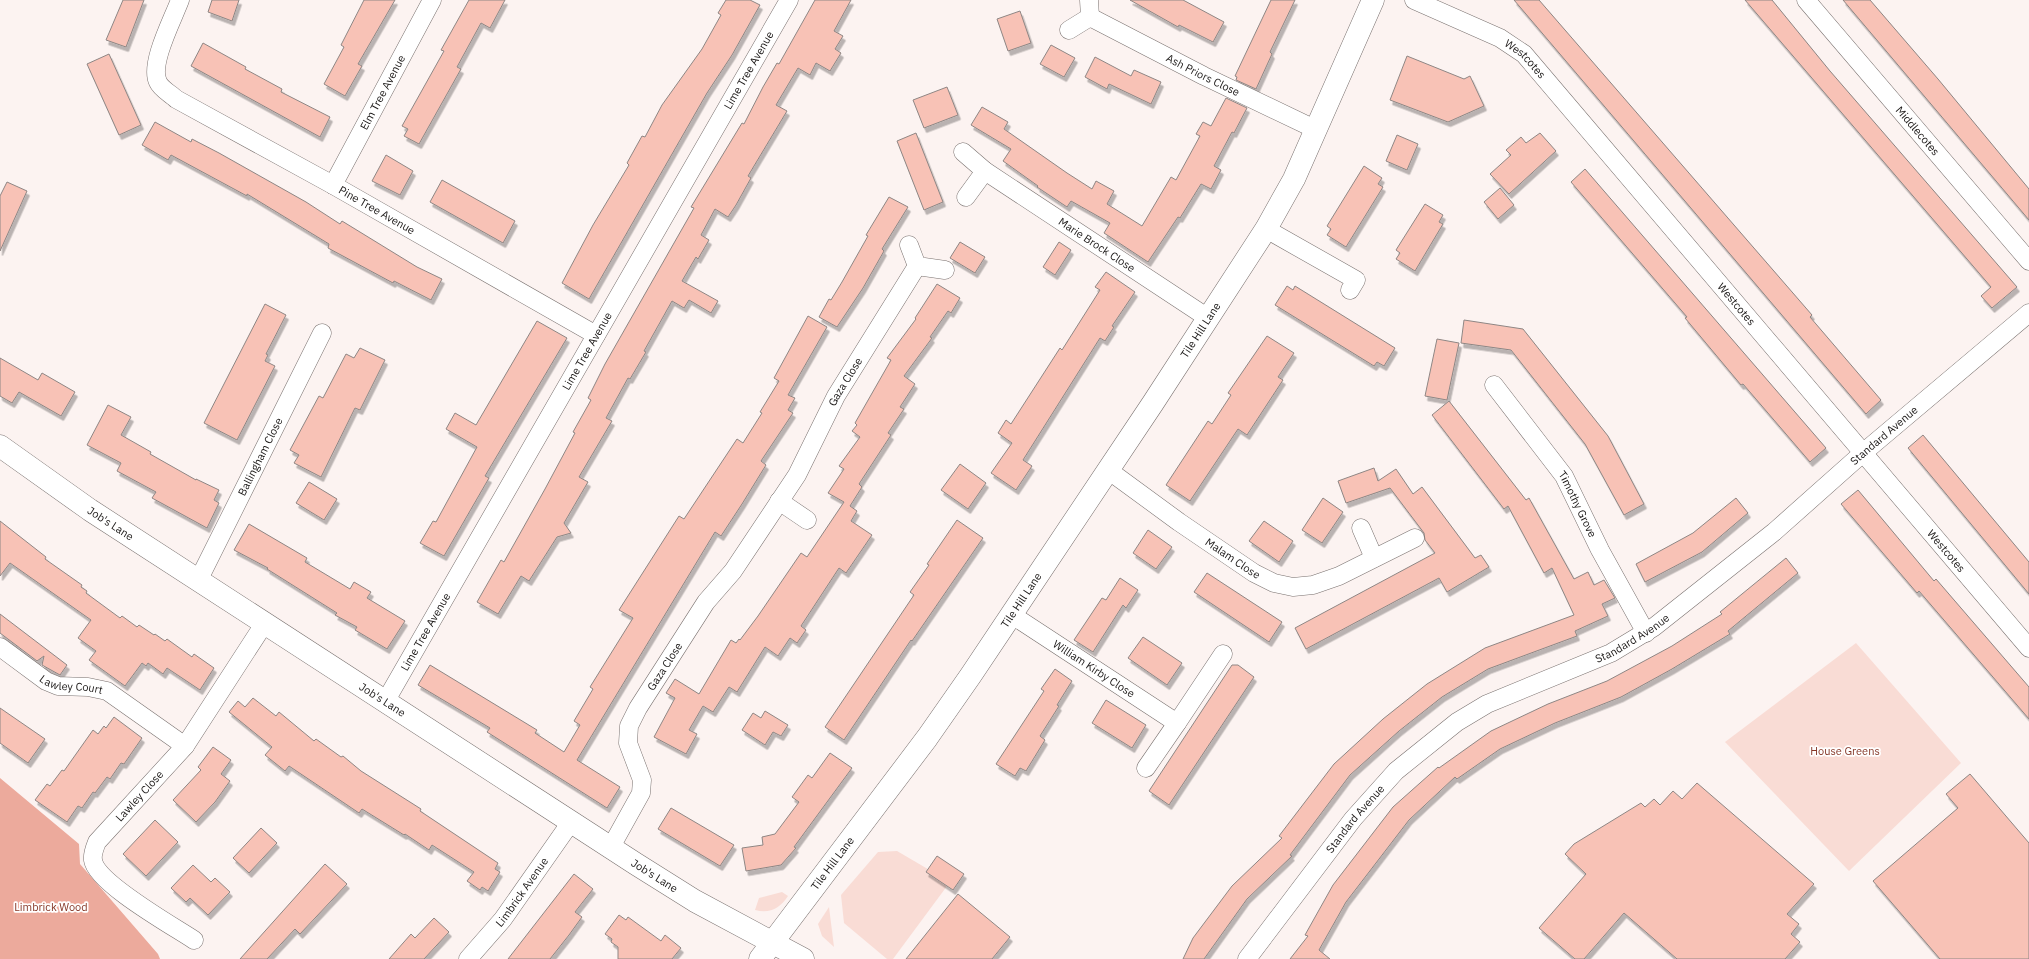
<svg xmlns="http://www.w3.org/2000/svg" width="2029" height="959" viewBox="0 0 2029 959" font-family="'IBM Plex Sans',sans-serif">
<defs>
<filter id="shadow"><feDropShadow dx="2.5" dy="4.5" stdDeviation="0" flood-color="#0004"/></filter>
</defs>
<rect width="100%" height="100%" fill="#fcf3f1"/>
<g fill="#f9dcd5">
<polygon points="1856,643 1961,763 1849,871 1725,742"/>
<polygon points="897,851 950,882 893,959 887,959 844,923 841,895 878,852"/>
<path d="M782,892L788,896C780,908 770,914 755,910L759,898Z"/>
<polygon points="829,907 834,947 822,936 818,924"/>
</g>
<polygon fill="#ecaa9c" points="0,778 79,844 80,864 158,954 160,959 0,959"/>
<g fill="#f8c2b6" stroke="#8e8684" filter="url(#shadow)">
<polygon points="123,0 144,0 126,47 106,40"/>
<polygon points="212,0 239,0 232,21 208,12"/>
<polygon points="364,0 395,0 358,64 362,66 345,96 324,84 344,47 341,45"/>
<polygon points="469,0 505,0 490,28 481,23 457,67 461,69 419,144 404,136 408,129 402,126 444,51 441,50"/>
<polygon points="726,0 750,0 760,5 732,55 707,93 589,299 562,283 593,225 629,165 627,163 642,136 645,137 662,105 702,49 721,15 718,13"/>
<polygon points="815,0 851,0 834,31 843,36 835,49 841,53 830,71 816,63 810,75 798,68 776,105 787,111 748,176 751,178 736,205 728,217 715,209 701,235 709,240 698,259 696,257 682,281 718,301 711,313 689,300 684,308 672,301 644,351 646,352 630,379 628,378 606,418 612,421 579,477 588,482 564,523 571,533 557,537 529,581 521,576 498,614 477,602 501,560 504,562 545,489 575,433 573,432 591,400 588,398 605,364 694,208 691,207 742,123 744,124 763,87 777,63 779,64"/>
<polygon points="1130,0 1183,0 1224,22 1213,42 1179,25 1178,27"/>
<polygon points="1271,0 1295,0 1270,52 1272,54 1256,89 1236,80 1237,77 1235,76"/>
<polygon points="1514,0 1539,0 1812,315 1810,317 1881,400 1866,414"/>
<polygon points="1745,0 1772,0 1830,71 2017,287 1992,308 1981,296 1991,287"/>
<polygon points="1843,0 1870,0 1938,79 2029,189 2029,220"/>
<polygon points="1020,11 1031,43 1008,51 997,19"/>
<polygon points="203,43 246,67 245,69 282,89 281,92 330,117 320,137 191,66"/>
<polygon points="1051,45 1075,58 1064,77 1040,64"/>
<polygon points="109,54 141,125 119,135 87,64"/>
<polygon points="1407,56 1464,79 1470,76 1484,106 1448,122 1390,100"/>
<polygon points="1095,57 1131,76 1134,70 1161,82 1151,104 1109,84 1107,89 1085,77"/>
<polygon points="947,87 958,115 924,128 913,100"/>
<polygon points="1226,98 1247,108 1234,133 1232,132 1214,166 1221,170 1211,189 1201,184 1180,218 1178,217 1148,262 1104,233 1110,223 1071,201 1067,207 1037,187 1038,186 1003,161 1011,149 971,125 982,107 1008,122 1004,129 1067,173 1092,189 1096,181 1114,191 1107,204 1142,226 1171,177 1176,180 1200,136 1196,134 1203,122 1211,126"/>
<polygon points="155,122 191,142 192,139 219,153 306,202 340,224 342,221 417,267 442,279 431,300 394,281 393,283 328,248 329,244 247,194 247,196 171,155 168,160 142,145"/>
<polygon points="916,133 943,202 924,210 897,141"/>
<polygon points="1540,133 1556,151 1509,194 1490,174 1511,155 1506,150 1521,137 1526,143"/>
<polygon points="1397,135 1418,144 1407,170 1386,161"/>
<polygon points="386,155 413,171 400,195 372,181"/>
<polygon points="1364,166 1382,178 1378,184 1383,187 1346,247 1327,235 1331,229 1327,226"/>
<polygon points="1585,169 1826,448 1810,462 1743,384 1741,385 1685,318 1687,317 1571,182"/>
<polygon points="442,180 515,221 503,243 430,202"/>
<polygon points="7,182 27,191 0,251 0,196"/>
<polygon points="1500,188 1514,205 1498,219 1484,202"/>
<polygon points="889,197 908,207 882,249 884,251 863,288 837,327 819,317 829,299 831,300 842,282 868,236 866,235"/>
<polygon points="1425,204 1443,215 1439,222 1443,224 1415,271 1396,259 1400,253 1396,250"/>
<polygon points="960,242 985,257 975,273 950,258"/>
<polygon points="1059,242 1071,250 1055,275 1043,267"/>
<polygon points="1106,272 1135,292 1112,326 1114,327 1105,341 1100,338 1023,460 1032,466 1016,490 991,473 1012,443 998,433 1006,420 1011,424 1060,348 1062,350 1100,290 1095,287"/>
<polygon points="937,284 960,298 951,313 948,311 930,337 932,338 904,376 915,384 900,407 904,409 888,433 891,435 859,484 862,487 850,506 857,511 851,521 872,535 846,573 839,568 801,626 806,630 797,643 790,638 778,656 765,647 737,692 729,687 713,712 703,706 689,730 697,734 686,754 654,737 675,698 666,693 675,679 699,694 731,640 736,643 739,639 740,640 758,616 801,553 807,557 844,502 828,493 844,469 839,466 860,437 852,431 857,425 855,423 891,360 887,358 916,319 915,318"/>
<polygon points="1287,286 1293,290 1295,286 1395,348 1384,366 1377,362 1374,366 1275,305"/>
<polygon points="265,304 286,315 266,354 268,355 265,361 275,366 237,440 204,423"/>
<polygon points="808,316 827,327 788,395 795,398 788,410 793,413 761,461 766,465 742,504 721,536 715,532 577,760 620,787 607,808 487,732 490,728 418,685 430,665 537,730 535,733 564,752 580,725 574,721 593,689 590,687 633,618 619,610 679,516 684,519 737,439 743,443 762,413 760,412 779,381 774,378"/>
<polygon points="1464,320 1523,329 1608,436 1644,504 1624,515 1585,444 1511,350 1461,343"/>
<polygon points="537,321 567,338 485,476 489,478 444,556 420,543 433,521 436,522 477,447 446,429 455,413 476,425"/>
<polygon points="1267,336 1294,353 1278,377 1283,380 1247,435 1238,429 1190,501 1166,485 1208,421 1212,424 1231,395 1228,393"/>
<polygon points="1437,339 1459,343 1447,400 1425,396"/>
<polygon points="360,348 385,360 360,410 355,408 321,477 294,463 299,455 290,450 319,396 323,398 346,354 354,358"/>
<polygon points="0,358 38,380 42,373 75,392 61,416 19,392 12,403 0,396"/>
<polygon points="1449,401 1526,500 1529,498 1574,579 1588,572 1594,585 1604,580 1615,598 1602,604 1608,616 1575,631 1577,636 1488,669 1442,697 1399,731 1350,775 1290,855 1292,856 1247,899 1204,959 1183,959 1193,938 1232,886 1282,838 1279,836 1334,764 1383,719 1427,684 1485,648 1574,615 1552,568 1544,573 1508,506 1504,509 1432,415"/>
<polygon points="108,405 131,417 121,435 151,452 150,454 196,480 196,479 219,490 214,500 219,503 207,528 152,498 156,492 117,471 121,463 87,445"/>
<polygon points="1923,435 2029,562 2029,594 1908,448"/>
<polygon points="960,464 986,483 968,509 941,490"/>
<polygon points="1374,468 1378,481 1396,469 1413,494 1422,487 1475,558 1481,555 1489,567 1447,592 1439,578 1306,649 1295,628 1435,553 1425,540 1424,533 1390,488 1346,503 1338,481"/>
<polygon points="309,482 337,499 324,520 296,503"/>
<polygon points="1858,490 1934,581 1936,579 2029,687 2029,719 1919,591 1917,593 1841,504"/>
<polygon points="1323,498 1343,512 1322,543 1302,530"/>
<polygon points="1736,498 1748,513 1702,552 1645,582 1636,564 1693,533"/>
<polygon points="957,520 983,538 921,628 912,641 911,640 844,740 825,727 914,595 910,592 929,565 927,564"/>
<polygon points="0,521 46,557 45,559 82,585 81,587 87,591 86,593 120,618 122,616 137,627 139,625 154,635 155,634 165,641 167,639 192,657 194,654 214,668 200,690 167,668 163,674 148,663 146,666 142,663 125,686 89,660 96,651 78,638 91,620 10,563 0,576"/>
<polygon points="1264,521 1293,541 1279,562 1249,541"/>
<polygon points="249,524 307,558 305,562 350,589 354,582 371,592 367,598 405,621 387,649 355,630 357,627 335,615 337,613 267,569 268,568 234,550"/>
<polygon points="1148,530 1172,547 1156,569 1133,553"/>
<polygon points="1786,558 1798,573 1728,631 1730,634 1672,669 1621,697 1555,723 1500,749 1457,779 1455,777 1409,820 1346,902 1319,950 1330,959 1290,959 1308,936 1305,935 1333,885 1393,807 1438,767 1439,768 1491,731 1548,704 1607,681 1672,646 1722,614 1720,612"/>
<polygon points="1207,573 1282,622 1269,642 1194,592"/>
<polygon points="1120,578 1138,590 1126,608 1123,605 1093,652 1074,640 1102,598 1106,600"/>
<polygon points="0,614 67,665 60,675 42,665 44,656 37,661 0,633"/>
<polygon points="1143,637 1182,663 1167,685 1128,658"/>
<polygon points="1232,665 1238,665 1254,677 1169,805 1149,791"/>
<polygon points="1055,669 1072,681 1057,705 1059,706 1040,736 1045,740 1026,771 1020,768 1015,776 996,764 1044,691 1041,689"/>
<polygon points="253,698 276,716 279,712 314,741 316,739 341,757 343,756 361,771 421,809 420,811 498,863 495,869 500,872 488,891 482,887 480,890 467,881 474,872 432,845 429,850 405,834 404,835 362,809 359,813 289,766 285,771 265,755 272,747 229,712 238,701 245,707"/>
<polygon points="1106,700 1146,725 1132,748 1092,723"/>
<polygon points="0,708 45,739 28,763 0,743"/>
<polygon points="765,711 788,725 781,736 773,732 765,745 742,730 753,713 761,718"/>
<polygon points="114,717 142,738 124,764 121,763 110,779 107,777 95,793 93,792 82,808 78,806 67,822 35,800 47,784 50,786 62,770 64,771 93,730 98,734 104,726 106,728"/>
<polygon points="213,747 231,760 221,774 230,781 215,802 196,822 173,800 201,770 198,767"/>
<polygon points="830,753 852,768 794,847 796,848 781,865 746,871 742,848 763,845 762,837 775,834 799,802 792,797 808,775 812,778"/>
<polygon points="1970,774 2029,843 2029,959 1940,959 1873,881 1958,808 1946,794"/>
<polygon points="1697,783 1814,884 1787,914 1799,924 1791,934 1800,942 1785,959 1677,959 1624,913 1584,959 1575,959 1539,928 1586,874 1565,854 1574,844 1641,803 1645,807 1654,799 1660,805 1673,791 1682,799"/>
<polygon points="671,808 734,845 720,866 658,829"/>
<polygon points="155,820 178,842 146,876 123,854"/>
<polygon points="261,828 277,843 249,873 233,858"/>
<polygon points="937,856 964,874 953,890 926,872"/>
<polygon points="325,864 347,884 300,934 295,929 267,959 240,959"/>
<polygon points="193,865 211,882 215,878 230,892 208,915 190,898 186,902 171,888"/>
<polygon points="574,874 593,889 575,912 582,917 569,935 550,959 508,959"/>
<polygon points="958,894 1010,937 992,959 906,959"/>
<polygon points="619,915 626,920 628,917 661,941 665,935 681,948 672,959 618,959 618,947 611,942 612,939 605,934"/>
<polygon points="434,918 449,932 424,959 389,959 411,934 415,938"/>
</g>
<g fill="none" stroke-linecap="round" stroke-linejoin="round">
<defs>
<g id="minor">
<path id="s1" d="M180,0C173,19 149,64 158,82C161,89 171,94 176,99L333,185L596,335"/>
<path id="s2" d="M1414,0L1500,38L1524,54L2029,648"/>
<path id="s3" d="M1806,0L2029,261"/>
<path id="s4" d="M1090,17L1204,76L1317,130"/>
<polyline points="1069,30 1090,17 1089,0"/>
<path id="s5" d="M963,152L985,171L1208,318"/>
<path id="s6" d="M333,185L432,0"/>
<polyline points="966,197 985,171"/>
<polyline points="1266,229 1356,280 1350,290"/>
<polyline points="909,245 917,266 945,270"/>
<path id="s7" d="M1494,385L1564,476L1600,550L1646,633"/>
<path id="s8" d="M1108,470L1179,522L1254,573L1274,583L1293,587L1313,585L1339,576L1415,538"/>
<polyline points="779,501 807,520"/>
<polyline points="1361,528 1374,558"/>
<path id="s9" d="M198,581L322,333"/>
<path id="s10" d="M1012,615L1177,723L1223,654"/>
<path id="s11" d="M0,647L46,681L58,686L88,687L107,691L185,746"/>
<path id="s12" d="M385,702L789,0"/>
<polyline points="1146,768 1177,723"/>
<path id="s13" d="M611,847L641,793L642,780L628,743L629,726L638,708L706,602L733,571L797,475L836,396L917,266"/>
<path id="s14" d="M194,940C173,926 96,883 93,860C92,854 95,847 97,842L185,746L264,624"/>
<path id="s15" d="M468,959L503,919L571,822"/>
<path id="s16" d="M1247,959L1353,819L1396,771L1457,722L1487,704L1611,653L1654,627L1774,532L1864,452L2029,313"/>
</g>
<g id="tertiary">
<path id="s17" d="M0,446L90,510L636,864L695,901L803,959"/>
</g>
<g id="secondary">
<path id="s18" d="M760,959L927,738L971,675L1153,403L1266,229L1294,179L1373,0"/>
</g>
</defs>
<use href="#minor" stroke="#79716f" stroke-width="19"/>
<use href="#tertiary" stroke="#79716f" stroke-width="23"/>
<use href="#secondary" stroke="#79716f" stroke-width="23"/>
<use href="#minor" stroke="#fff" stroke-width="18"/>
<use href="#tertiary" stroke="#fff" stroke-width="22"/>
<use href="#secondary" stroke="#fff" stroke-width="22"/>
</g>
<g text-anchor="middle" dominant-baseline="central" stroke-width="3.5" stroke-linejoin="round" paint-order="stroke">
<g font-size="11" fill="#1b1817" stroke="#fff">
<text stroke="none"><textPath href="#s2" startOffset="127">Westcotes</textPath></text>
<text stroke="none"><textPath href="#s12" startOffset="729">Lime Tree Avenue</textPath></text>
<text stroke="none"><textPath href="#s4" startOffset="127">Ash Priors Close</textPath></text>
<text stroke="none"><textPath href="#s6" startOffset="105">Elm Tree Avenue</textPath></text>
<text stroke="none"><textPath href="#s3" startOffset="172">Middlecotes</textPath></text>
<text stroke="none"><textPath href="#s1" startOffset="341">Pine Tree Avenue</textPath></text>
<text stroke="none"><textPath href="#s5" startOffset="163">Marie Brock Close</textPath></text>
<text stroke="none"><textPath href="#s2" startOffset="451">Westcotes</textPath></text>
<text stroke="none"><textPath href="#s18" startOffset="768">Tile Hill Lane</textPath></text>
<text stroke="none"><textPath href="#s12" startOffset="405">Lime Tree Avenue</textPath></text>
<text stroke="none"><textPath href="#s13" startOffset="539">Gaza Close</textPath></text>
<text stroke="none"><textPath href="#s16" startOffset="837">Standard Avenue</textPath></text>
<text stroke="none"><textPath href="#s9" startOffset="139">Ballingham Close</textPath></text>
<text stroke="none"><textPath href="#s7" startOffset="146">Timothy Grove</textPath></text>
<text stroke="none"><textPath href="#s17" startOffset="135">Job's Lane</textPath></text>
<text stroke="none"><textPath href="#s2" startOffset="775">Westcotes</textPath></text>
<text stroke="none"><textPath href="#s8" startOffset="153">Malam Close</textPath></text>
<text stroke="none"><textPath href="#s18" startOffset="444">Tile Hill Lane</textPath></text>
<text stroke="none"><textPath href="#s12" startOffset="81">Lime Tree Avenue</textPath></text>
<text stroke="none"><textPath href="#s16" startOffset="513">Standard Avenue</textPath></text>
<text stroke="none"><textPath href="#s13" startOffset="201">Gaza Close</textPath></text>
<text stroke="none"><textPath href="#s10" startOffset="98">William Kirby Close</textPath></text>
<text stroke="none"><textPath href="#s11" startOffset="83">Lawley Court</textPath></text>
<text stroke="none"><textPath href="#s17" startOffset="459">Job's Lane</textPath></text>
<text stroke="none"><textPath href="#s14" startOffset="212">Lawley Close</textPath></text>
<text stroke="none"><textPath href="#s16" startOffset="177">Standard Avenue</textPath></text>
<text stroke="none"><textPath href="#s18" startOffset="120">Tile Hill Lane</textPath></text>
<text stroke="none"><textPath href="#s17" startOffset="783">Job's Lane</textPath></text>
<text stroke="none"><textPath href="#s15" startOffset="86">Limbrick Avenue</textPath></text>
</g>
<g font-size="11" fill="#853727" stroke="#fff">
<text x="1845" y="751">House Greens</text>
<text x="51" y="907">Limbrick Wood</text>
</g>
</g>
</svg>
